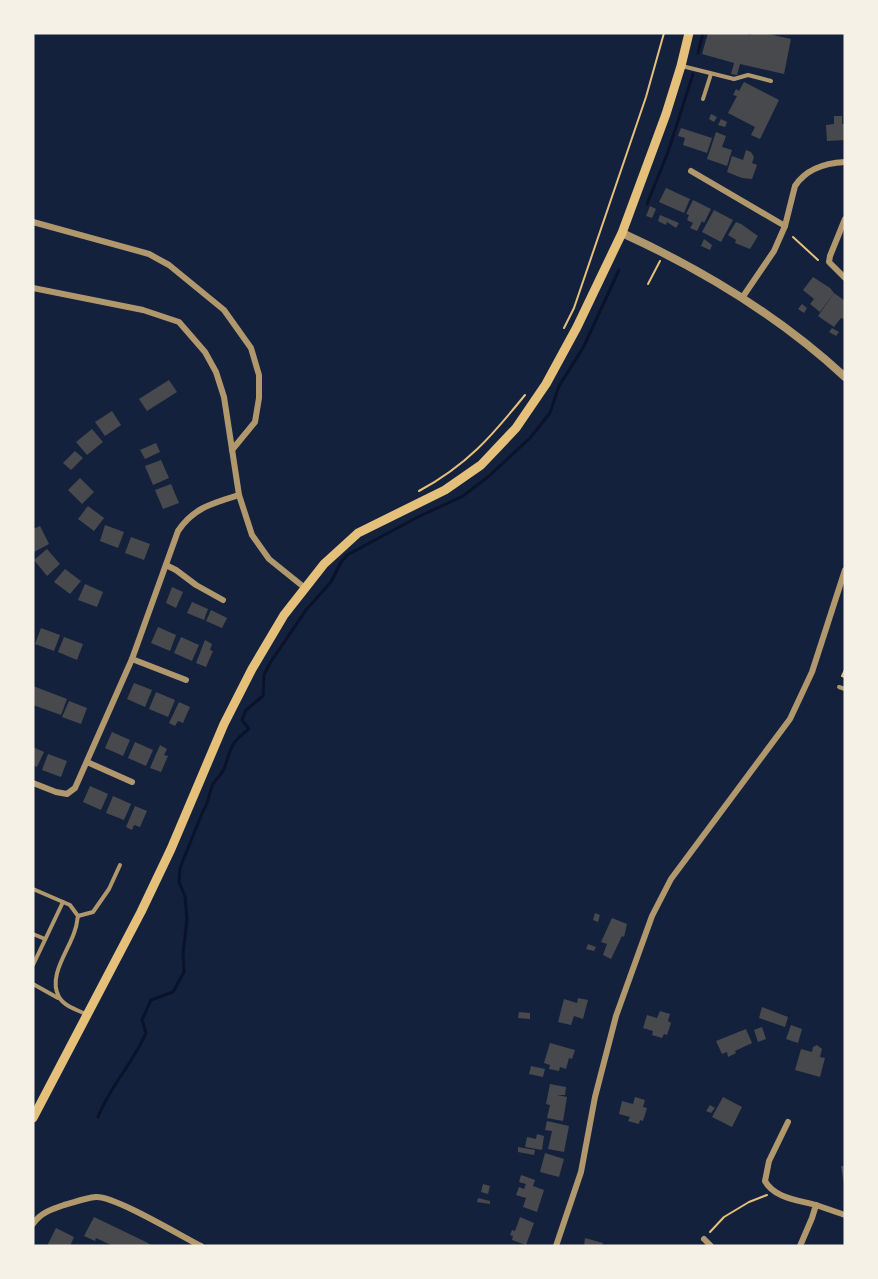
<svg xmlns="http://www.w3.org/2000/svg" width="878" height="1279" viewBox="0 0 878 1279" font-family="'Noto Sans',sans-serif">
<rect width="100%" height="100%" fill="#14213d"/>
<g fill="none" stroke-linecap="round" stroke-linejoin="round">
<g stroke="#0b132b" stroke-width="3">
<polyline points="698,53 703,33"/>
<polyline points="647,204 668,152 693,74"/>
<path d="M98,1117C110,1086 133,1063 146,1033L142,1020L151,1000L173,992L184,972L183,954L187,919L185,896L179,882L180,868L203,811C209,802 209,793 213,784C216,779 221,775 224,769C232,747 229,744 249,729L242,720L246,710L263,696L264,675L270,663L306,610L331,582L341,562L347,555L418,517L463,496L489,476L530,438L550,413L559,386L583,348L619,270"/>
</g>
</g>
<g fill="#48494c">
<polygon points="708,33 741,33 751,35 751,33 764,33 791,39 784,74 740,64 737,75 731,74 734,63 702,54"/>
<polygon points="744,82 779,100 760,139 751,135 755,127 728,113 737,96 733,95 736,89 739,91"/>
<polygon points="711,114 717,117 714,122 709,119"/>
<polygon points="834,116 842,116 842,124 845,124 845,140 827,141 826,125 834,124"/>
<polygon points="721,119 727,122 725,127 718,125"/>
<polygon points="681,128 712,138 707,153 683,145 685,138 678,136"/>
<polygon points="716,132 726,136 722,147 732,150 727,166 707,159"/>
<polygon points="746,150 751,152 754,157 752,163 757,165 752,179 742,178 727,172 732,156 743,160"/>
<polygon points="666,188 690,199 684,213 659,202"/>
<polygon points="693,200 711,209 704,223 702,221 697,231 690,228 693,223 687,220 689,215 686,214"/>
<polygon points="650,206 656,209 652,218 646,216"/>
<polygon points="714,210 733,220 721,242 702,232"/>
<polygon points="660,215 679,223 676,228 667,222 666,225 658,221"/>
<polygon points="736,222 741,224 758,236 750,249 735,243 736,240 728,235"/>
<polygon points="704,239 712,245 710,250 701,246"/>
<polygon points="813,277 830,288 834,293 820,312 810,304 814,299 803,290"/>
<polygon points="834,293 845,301 845,316 843,319 841,318 834,327 818,316"/>
<polygon points="802,304 807,308 804,313 798,309"/>
<polygon points="832,328 839,332 836,336 829,332"/>
<polygon points="169,380 177,392 147,411 139,399"/>
<polygon points="112,411 121,425 105,436 95,422"/>
<polygon points="92,429 103,442 87,455 76,442"/>
<polygon points="156,443 160,452 145,459 140,450"/>
<polygon points="75,451 83,458 71,470 63,463"/>
<polygon points="161,460 169,478 153,485 145,466"/>
<polygon points="80,478 94,492 82,504 68,490"/>
<polygon points="171,484 179,503 163,509 155,490"/>
<polygon points="88,506 104,518 94,531 78,519"/>
<polygon points="105,525 124,532 118,548 100,541"/>
<polygon points="40,526 49,544 34,552 33,529"/>
<polygon points="131,537 150,544 144,560 125,553"/>
<polygon points="47,549 60,564 47,576 34,560"/>
<polygon points="65,569 81,581 70,594 54,582"/>
<polygon points="85,584 103,592 97,607 78,600"/>
<polygon points="172,587 183,592 176,608 166,603"/>
<polygon points="192,602 208,609 204,620 187,613"/>
<polygon points="211,610 227,618 222,628 206,621"/>
<polygon points="158,627 176,635 170,651 151,643"/>
<polygon points="41,628 60,635 54,651 35,644"/>
<polygon points="64,637 83,644 77,660 58,652"/>
<polygon points="181,637 199,645 192,661 174,653"/>
<polygon points="205,640 212,644 210,650 213,651 206,667 196,663"/>
<polygon points="134,683 152,690 145,707 127,699"/>
<polygon points="33,686 67,699 61,715 33,705"/>
<polygon points="156,692 175,700 168,717 149,709"/>
<polygon points="69,701 87,708 81,724 62,717"/>
<polygon points="179,702 190,707 183,723 178,721 175,726 169,723"/>
<polygon points="112,732 130,740 123,756 105,748"/>
<polygon points="135,742 153,750 146,766 128,758"/>
<polygon points="160,745 167,749 164,755 168,756 161,772 150,768"/>
<polygon points="33,747 44,752 37,767 33,765"/>
<polygon points="48,754 67,761 61,777 42,770"/>
<polygon points="90,786 108,794 101,810 83,802"/>
<polygon points="113,796 131,804 124,820 106,813"/>
<polygon points="135,806 147,811 140,827 134,825 132,830 126,827"/>
<polygon points="595,913 600,915 598,922 593,920"/>
<polygon points="612,918 627,924 624,937 622,936 611,959 603,955 607,944 601,942"/>
<polygon points="588,944 596,947 594,951 586,949"/>
<polygon points="578,998 588,1000 583,1019 574,1016 571,1025 558,1022 564,999 577,1003"/>
<polygon points="762,1007 788,1017 785,1027 759,1018"/>
<polygon points="660,1011 670,1014 668,1021 671,1023 667,1035 664,1034 662,1038 652,1035 653,1031 643,1028 647,1015 657,1018"/>
<polygon points="519,1012 530,1013 530,1019 518,1018"/>
<polygon points="791,1025 802,1029 798,1043 786,1039"/>
<polygon points="762,1027 766,1039 758,1042 754,1030"/>
<polygon points="746,1029 752,1043 735,1051 736,1053 728,1057 727,1052 722,1054 716,1041"/>
<polygon points="550,1043 575,1050 572,1059 569,1058 566,1069 560,1067 559,1071 549,1069 550,1065 544,1063"/>
<polygon points="817,1045 822,1049 820,1057 825,1058 820,1077 795,1070 801,1049 812,1052 813,1047"/>
<polygon points="531,1066 545,1069 543,1077 529,1074"/>
<polygon points="550,1084 566,1087 565,1095 557,1095 567,1097 563,1121 547,1118 550,1105 546,1104"/>
<polygon points="635,1097 645,1100 643,1107 647,1108 643,1121 640,1120 639,1124 628,1121 630,1117 619,1114 622,1101 633,1104"/>
<polygon points="723,1097 742,1107 732,1127 712,1117"/>
<polygon points="710,1105 715,1108 711,1113 706,1111"/>
<polygon points="547,1121 569,1126 564,1152 548,1149 552,1131 545,1130"/>
<polygon points="537,1134 544,1136 542,1150 525,1147 527,1137 536,1139"/>
<polygon points="518,1147 535,1150 534,1155 518,1152"/>
<polygon points="545,1153 564,1159 559,1177 540,1172"/>
<polygon points="841,1166 845,1166 845,1184 844,1184"/>
<polygon points="521,1175 535,1180 533,1186 544,1190 537,1212 523,1207 526,1198 516,1195 519,1187 524,1189 526,1184 519,1182"/>
<polygon points="483,1184 490,1186 488,1194 481,1192"/>
<polygon points="478,1198 490,1201 490,1204 477,1202"/>
<polygon points="94,1217 144,1241 153,1246 113,1246 96,1238 95,1241 84,1236"/>
<polygon points="520,1217 534,1223 526,1245 512,1240 513,1236 510,1235 512,1230 515,1231"/>
<polygon points="56,1228 74,1237 70,1246 47,1246"/>
<polygon points="585,1238 603,1243 602,1246 584,1246"/>
</g>
<g fill="none" stroke-linecap="round" stroke-linejoin="round">
<g stroke="#e5c07b" stroke-width="2">
<polyline points="793,237 818,260"/>
<polyline points="648,284 660,261"/>
<polyline points="564,328 574,308 646,97 664,33"/>
<path d="M419,491C467,465 491,437 525,395"/>
<polyline points="845,670 842,676 845,677"/>
<polyline points="710,1232 724,1217 749,1202 767,1195"/>
</g>
<g stroke="#b1986c" stroke-width="4">
<polyline points="682,66 734,79 748,75 771,81"/>
<polyline points="703,99 711,74"/>
<polyline points="839,687 845,689"/>
<path d="M33,889L70,905L78,916C77,920 77,925 75,930C70,949 47,976 59,997C64,1006 77,1010 86,1014"/>
<polyline points="78,916 93,912 109,889 120,865"/>
<polyline points="33,934 45,939"/>
<polyline points="33,965 63,902"/>
<polyline points="33,984 58,998"/>
</g>
<g stroke="#b1986c" stroke-width="6">
<polyline points="691,171 785,226"/>
<polyline points="845,219 830,256 829,262 845,278"/>
<polyline points="33,222 149,254 169,265 224,310 251,348 259,375 259,398 255,422 232,450"/>
<polyline points="33,288 143,310 179,322 205,352 216,372 224,397 239,495 252,535 269,559 305,588"/>
<path d="M742,298L774,251L785,226L795,186C806,169 826,163 845,162"/>
<polyline points="166,565 176,570 196,585 223,600"/>
<polyline points="132,659 186,680"/>
<polyline points="87,762 132,782"/>
<path d="M33,783L56,792L67,794L75,788L132,659L178,531C193,508 213,503 239,495"/>
<path d="M788,1122L769,1161L765,1181C774,1198 798,1200 816,1205L812,1218L800,1246"/>
<polyline points="816,1205 845,1215"/>
<path d="M33,1224C40,1213 52,1209 64,1205C75,1202 85,1198 96,1197C115,1196 181,1236 201,1246"/>
<polyline points="704,1239 711,1246"/>
<polyline points="556,1246 581,1172 595,1097 616,1016 652,916 671,879 790,719 812,672 845,570"/>
</g>
<path stroke="#b1986c" stroke-width="8" d="M622,233C703,270 779,316 845,377"/>
<polyline stroke="#e5c07b" stroke-width="9" points="33,1118 141,912 171,849 224,724 252,669 284,615 324,564 358,533 445,490 481,465 516,428 546,384 577,327 622,233 666,114 681,66 689,33"/>
</g>
<rect width="878" height="1279" fill="none" stroke="#f6f1e7" stroke-width="69"/>
</svg>
